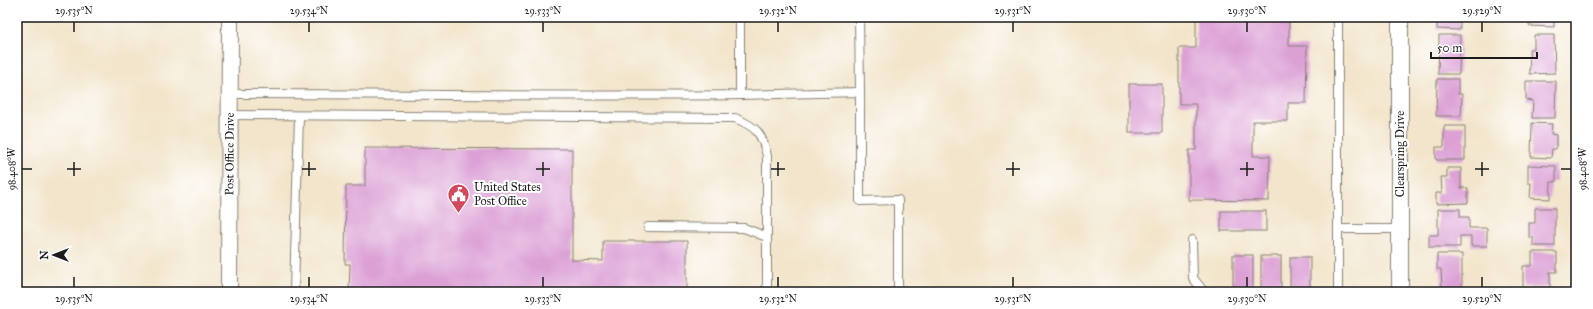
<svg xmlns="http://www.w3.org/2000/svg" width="1593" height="309" viewBox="0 0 1593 309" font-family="'IM FELL Great Primer',serif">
<rect width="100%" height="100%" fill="#fff"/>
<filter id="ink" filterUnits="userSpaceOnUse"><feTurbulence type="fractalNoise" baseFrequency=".025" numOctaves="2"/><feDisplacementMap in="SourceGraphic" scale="8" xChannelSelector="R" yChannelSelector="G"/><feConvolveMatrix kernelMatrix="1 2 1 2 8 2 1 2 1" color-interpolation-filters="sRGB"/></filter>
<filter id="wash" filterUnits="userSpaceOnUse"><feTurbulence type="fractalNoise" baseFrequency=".012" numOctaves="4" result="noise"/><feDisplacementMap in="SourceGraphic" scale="16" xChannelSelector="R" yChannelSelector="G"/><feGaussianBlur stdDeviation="0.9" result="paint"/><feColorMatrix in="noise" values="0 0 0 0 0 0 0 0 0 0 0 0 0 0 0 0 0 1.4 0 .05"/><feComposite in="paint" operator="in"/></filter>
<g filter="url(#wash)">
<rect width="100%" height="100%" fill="#f2e5cb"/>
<g id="blocks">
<g fill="#dca0d5">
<polygon points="1196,17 1289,17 1289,46 1307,46 1306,103 1288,103 1288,121 1253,121 1253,156 1270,156 1269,201 1189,200 1189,150 1196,150 1196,104 1179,104 1179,48 1196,48"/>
<polygon points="1437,17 1460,17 1460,30 1437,29"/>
<polygon points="1529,17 1554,17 1554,27 1529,26"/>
<polygon points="1439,35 1460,35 1459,74 1438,74"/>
<polygon points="1534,35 1554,35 1555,73 1530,74 1529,49 1534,49"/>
<polygon points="1437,79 1458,79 1458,94 1462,94 1461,116 1436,116"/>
<polygon points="1526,81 1556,81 1555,118 1532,118 1533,101 1526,100"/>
<rect x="1129" y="84" width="33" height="49"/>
<polygon points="1532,123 1552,124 1551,134 1556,135 1556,149 1552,149 1551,158 1531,157"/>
<polygon points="1444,126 1465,126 1465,160 1436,160 1436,147 1444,147"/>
<polygon points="365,148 572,149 572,260 603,261 603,241 687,241 687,292 349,292 350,264 345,264 346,186 365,186"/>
<polygon points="1528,165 1556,166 1556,182 1551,182 1550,199 1530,198 1531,183 1528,183"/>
<polygon points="1447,168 1461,168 1461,188 1468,188 1468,203 1436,204 1436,193 1442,193 1441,177 1447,177"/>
<polygon points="1535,208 1555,208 1555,246 1533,246 1533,237 1529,237 1529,223 1535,223"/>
<polygon points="1438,209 1460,209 1460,217 1469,217 1469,228 1487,228 1487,246 1471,246 1471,236 1460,236 1460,247 1429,247 1429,235 1438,235"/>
<rect x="1221" y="211" width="45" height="20"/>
<polygon points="1532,252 1557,252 1557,272 1550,272 1550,288 1523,288 1523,266 1532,266"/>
<polygon points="1437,254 1462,254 1462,289 1442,289 1441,269 1437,269"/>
<rect x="1233" y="255" width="20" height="37"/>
<rect x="1261" y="256" width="20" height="36"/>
<rect x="1290" y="257" width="20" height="35"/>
</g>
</g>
</g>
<g filter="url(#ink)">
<use href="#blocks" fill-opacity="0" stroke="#878074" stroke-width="1"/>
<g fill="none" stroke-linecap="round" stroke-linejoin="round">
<defs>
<g id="lane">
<polyline points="859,17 860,92"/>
<polyline points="1338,17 1338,229 1400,229"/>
<path d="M230,94C400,94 570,97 740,95V17"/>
<polyline points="740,95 860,92 860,201 898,200 898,292"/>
<path d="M229,115L735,118C756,127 762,132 767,156V292"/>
<polyline points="648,227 744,228 767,237"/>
<polyline points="1192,240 1193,278 1204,292"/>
<polyline points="294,292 299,116"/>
<polyline points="1338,292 1338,229"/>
</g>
<g id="street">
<polyline points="1400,17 1400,292"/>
<path id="s1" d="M229,292L230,17"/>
</g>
</defs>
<use href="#lane" stroke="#878074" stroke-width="10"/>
<use href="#street" stroke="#878074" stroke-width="18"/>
<use href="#lane" stroke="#fff" stroke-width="8"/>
<use href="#street" stroke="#fff" stroke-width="16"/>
</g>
</g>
<path fill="none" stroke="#1c1c1c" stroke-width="1.5" d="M74,22V32M309,22V32M543,22V32M778,22V32M1013,22V32M1247,22V32M1482,22V32M74,162V176M309,162V176M543,162V176M778,162V176M1013,162V176M1247,162V176M1482,162V176M22,169H32M67,169H81M302,169H316M536,169H550M771,169H785M1006,169H1020M1240,169H1254M1475,169H1489M1561,169H1571M74,277V287M309,277V287M543,277V287M778,277V287M1013,277V287M1247,277V287M1482,277V287"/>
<defs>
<symbol id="civic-pin" viewBox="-11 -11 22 30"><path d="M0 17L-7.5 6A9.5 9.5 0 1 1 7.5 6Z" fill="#d1495b" stroke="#fff"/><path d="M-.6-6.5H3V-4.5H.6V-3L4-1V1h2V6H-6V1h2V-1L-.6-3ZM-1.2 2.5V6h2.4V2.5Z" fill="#fff"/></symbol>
</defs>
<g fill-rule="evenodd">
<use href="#civic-pin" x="446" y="182" width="25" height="34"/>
</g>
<g text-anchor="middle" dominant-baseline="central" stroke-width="4" stroke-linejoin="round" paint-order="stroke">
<g font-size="12" fill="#1c1c1c" stroke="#fff">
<text stroke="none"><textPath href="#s1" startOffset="138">Post Office Drive</textPath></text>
<text transform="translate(1400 154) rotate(-90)">Clearspring Drive</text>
</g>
<g font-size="12" fill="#1c1c1c" stroke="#fff" text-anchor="start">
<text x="474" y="187">United States<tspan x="474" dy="14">Post Office</tspan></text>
</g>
</g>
<rect width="1593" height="309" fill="none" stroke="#fff" stroke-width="44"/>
<g transform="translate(54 255) rotate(270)" stroke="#ffffff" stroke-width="3" paint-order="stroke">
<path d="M0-3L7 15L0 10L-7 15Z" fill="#1c1c1c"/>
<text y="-6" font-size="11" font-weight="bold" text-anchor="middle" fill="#1c1c1c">N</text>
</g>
<path d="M1431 52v6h106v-6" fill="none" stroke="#1c1c1c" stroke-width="2"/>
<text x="1437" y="52" font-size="12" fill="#1c1c1c" stroke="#ffffff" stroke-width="3" paint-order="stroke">50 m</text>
<rect x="22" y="22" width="1549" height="265" fill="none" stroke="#1c1c1c" stroke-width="1.5"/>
<g font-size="10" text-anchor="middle" fill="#1c1c1c">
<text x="74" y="14">29.535°N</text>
<text x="309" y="14">29.534°N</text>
<text x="543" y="14">29.533°N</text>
<text x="778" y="14">29.532°N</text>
<text x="1013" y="14">29.531°N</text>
<text x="1247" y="14">29.530°N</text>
<text x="1482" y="14">29.529°N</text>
<text transform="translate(1582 169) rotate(-90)" y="4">98.408°W</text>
<text transform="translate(11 169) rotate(-90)" y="4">98.408°W</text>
<text x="74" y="302">29.535°N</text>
<text x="309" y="302">29.534°N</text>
<text x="543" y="302">29.533°N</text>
<text x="778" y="302">29.532°N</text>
<text x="1013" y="302">29.531°N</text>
<text x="1247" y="302">29.530°N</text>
<text x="1482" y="302">29.529°N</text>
</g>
</svg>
